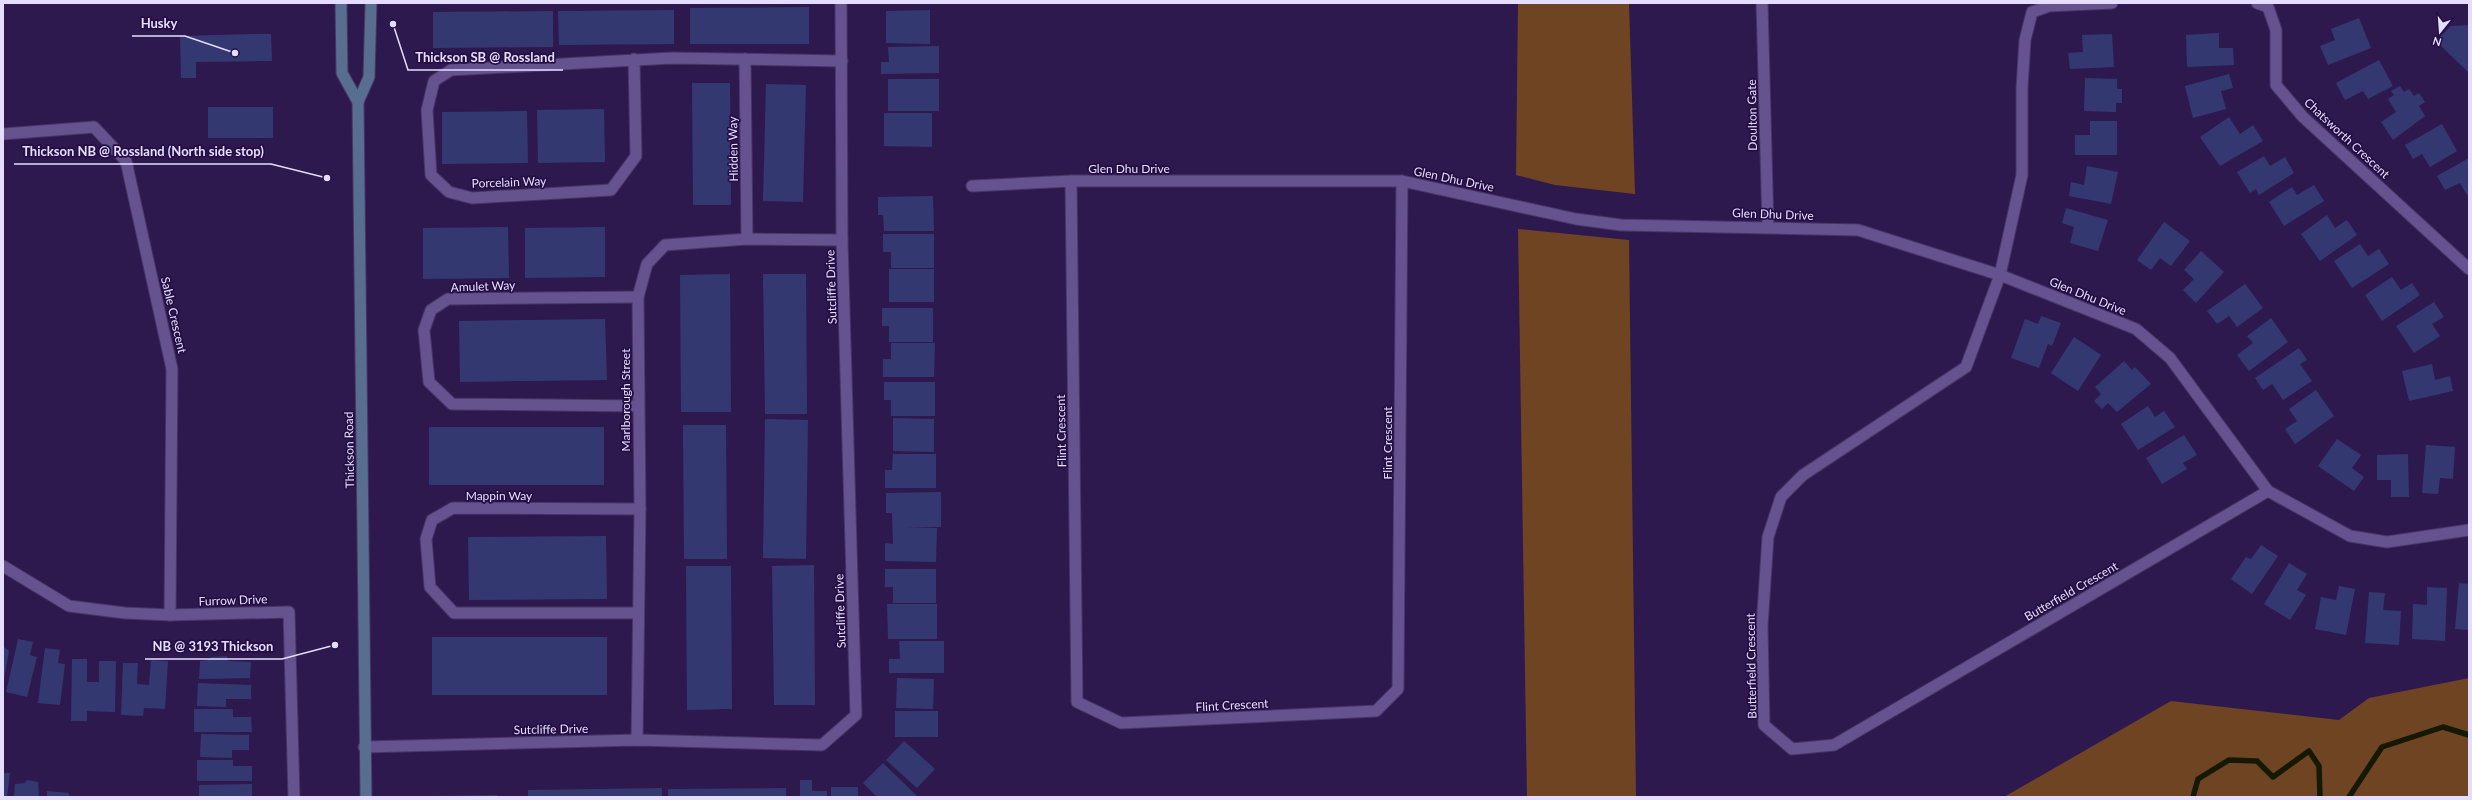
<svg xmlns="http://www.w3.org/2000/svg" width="2472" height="800" viewBox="0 0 2472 800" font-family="Lato,sans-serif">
<rect width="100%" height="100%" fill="#2e194f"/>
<g fill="#6f4422">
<polygon points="1518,3 1629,3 1635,194 1555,185 1516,175"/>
<polygon points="1518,229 1629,240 1636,797 1527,797"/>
<polygon points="2469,678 2469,797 2004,797 2171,701 2339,720 2369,698"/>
</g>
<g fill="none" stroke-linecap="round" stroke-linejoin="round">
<g stroke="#151900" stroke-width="5.5">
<polyline points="2193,797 2198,779 2229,760 2257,761 2273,777 2309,751 2319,766 2320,797"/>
<polyline points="2349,797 2382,747 2443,727 2469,735"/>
</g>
</g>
<g fill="#343870">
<polygon points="809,7 809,44 690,44 690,8"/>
<polygon points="674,10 674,44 559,45 558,11"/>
<polygon points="930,10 930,44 886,43 886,11"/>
<polygon points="553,11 553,47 433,48 433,12"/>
<polygon points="2359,18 2371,48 2328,65 2320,46 2335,40 2331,29"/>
<polygon points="2469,25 2469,73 2436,41 2451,26"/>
<polygon points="2219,33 2219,48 2233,48 2234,65 2187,67 2186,35"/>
<polygon points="252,34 271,34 272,61 196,62 196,78 181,78 180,36"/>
<polygon points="2112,34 2114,67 2070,69 2068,53 2083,52 2082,35"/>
<polygon points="939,46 939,73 881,74 881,62 889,62 888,47"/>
<polygon points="2379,60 2393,86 2368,99 2363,91 2345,100 2336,83"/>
<polygon points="2229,74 2233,88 2221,91 2226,109 2193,118 2185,86"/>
<polygon points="2085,78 2117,79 2117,89 2122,89 2122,103 2116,103 2116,112 2084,111"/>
<rect x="888" y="79" width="51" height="32"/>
<polygon points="692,83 730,83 731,205 693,205"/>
<polygon points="766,84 806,85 803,202 763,201"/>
<polygon points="2400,86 2404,92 2409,89 2414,96 2419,93 2425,102 2419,106 2425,116 2393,140 2381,122 2396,112 2388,99 2394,95 2391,91"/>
<rect x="208" y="107" width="65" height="31"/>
<polygon points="604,109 605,162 538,163 537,110"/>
<polygon points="527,111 528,163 442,164 442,112"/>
<polygon points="884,113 932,113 932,147 884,146"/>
<polygon points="2229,117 2240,134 2253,125 2263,141 2220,166 2200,137"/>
<polygon points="2090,121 2117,121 2117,155 2075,155 2075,135 2090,135"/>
<polygon points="2442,124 2457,151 2430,167 2422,154 2413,159 2405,145"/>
<polygon points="2264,156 2270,166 2285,157 2294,173 2259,195 2256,189 2250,193 2237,172"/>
<polygon points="2469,158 2469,194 2467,195 2460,183 2445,190 2437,176"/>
<polygon points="2087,166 2118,172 2111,204 2069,196 2071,182 2084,185"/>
<polygon points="2314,185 2324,201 2284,226 2269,202 2292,187 2297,195"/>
<polygon points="933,196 934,231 884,231 883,215 878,215 878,197"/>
<polygon points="2066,208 2108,220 2098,251 2070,243 2074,227 2062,223"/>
<polygon points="2327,215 2335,228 2347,220 2357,235 2320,261 2301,234"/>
<polygon points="2164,222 2190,241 2171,266 2160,258 2151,270 2137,260"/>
<polygon points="508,227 509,278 423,279 423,228"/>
<polygon points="605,227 605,277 525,278 525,228"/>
<polygon points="883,234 934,234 934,268 891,268 891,252 883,252"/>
<polygon points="2360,244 2368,256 2379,249 2389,264 2352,288 2334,261"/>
<polygon points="2201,251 2224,272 2196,303 2183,290 2194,279 2184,270"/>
<rect x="889" y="269" width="45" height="33"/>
<polygon points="730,274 731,412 681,412 680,275"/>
<polygon points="763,274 806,274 807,414 765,414"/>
<polygon points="2392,277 2401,290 2412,283 2420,295 2382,321 2365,295"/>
<polygon points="2245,284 2263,308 2237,327 2229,316 2217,324 2207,311"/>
<polygon points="2434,302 2444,317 2432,324 2440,336 2414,353 2396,326"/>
<polygon points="882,308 933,308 933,342 889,342 889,326 882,326"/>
<polygon points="2041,316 2061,323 2052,346 2048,344 2039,368 2011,358 2025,319 2038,324"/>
<polygon points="2271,318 2288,342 2249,371 2237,355 2253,343 2247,336"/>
<polygon points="605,319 607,380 460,382 459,321"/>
<polygon points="2074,337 2101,355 2078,391 2051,373"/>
<polygon points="891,343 935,343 934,377 883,377 883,359 891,359"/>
<polygon points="2299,348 2307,360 2300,364 2312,381 2283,400 2272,384 2263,390 2255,378"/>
<polygon points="2124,361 2132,370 2135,367 2151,384 2117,412 2108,403 2102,409 2094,401 2101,394 2095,387"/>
<polygon points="2432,364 2435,380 2450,376 2453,391 2409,401 2402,371"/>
<polygon points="884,382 935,382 935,416 891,416 891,400 884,400"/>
<polygon points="2316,390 2334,416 2295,444 2285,429 2297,421 2289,409"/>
<polygon points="2148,406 2155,417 2164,411 2175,427 2138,450 2121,424"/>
<polygon points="893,418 934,419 934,452 893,451"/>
<polygon points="765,419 808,420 806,559 763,558"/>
<polygon points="683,425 726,425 727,559 684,559"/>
<rect x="429" y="427" width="175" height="58"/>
<polygon points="2184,435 2197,455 2183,463 2187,469 2162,484 2146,458"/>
<polygon points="2337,439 2361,455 2352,468 2364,477 2354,491 2318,466"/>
<polygon points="2426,445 2455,447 2453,479 2440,478 2438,494 2422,493"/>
<polygon points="893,454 936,454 936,488 885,488 885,470 892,470"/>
<polygon points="2408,454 2409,497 2391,497 2391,480 2377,480 2377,455"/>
<polygon points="941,492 941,527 907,527 937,528 936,562 885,561 885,543 893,544 892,513 886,513 886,493"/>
<polygon points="606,536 607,599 469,600 468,537"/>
<polygon points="2261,545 2278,556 2252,594 2231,579 2246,557 2251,559"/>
<polygon points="2289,563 2307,574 2297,590 2306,595 2290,620 2264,604"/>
<polygon points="814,565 815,705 774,705 772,566"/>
<polygon points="686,566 731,566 732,709 687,710"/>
<polygon points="885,569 936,569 936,603 893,603 893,587 885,587"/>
<polygon points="2459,583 2469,584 2469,630 2455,629"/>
<polygon points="2339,586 2355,589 2346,635 2315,629 2321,597 2336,600"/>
<polygon points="2427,587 2447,588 2445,641 2412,639 2413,604 2427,605"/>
<polygon points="2369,592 2385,593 2383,610 2401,611 2399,645 2365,643"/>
<polygon points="887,604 937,604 937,639 888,639"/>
<rect x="432" y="637" width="175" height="58"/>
<polygon points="18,639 33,642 30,655 37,657 27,697 6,692"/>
<polygon points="899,641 944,641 944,673 889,673 889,659 900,659"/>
<polygon points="3,646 9,651 4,679 3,679"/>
<polygon points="45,648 60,650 58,663 65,664 60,705 38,703"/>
<polygon points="227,656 228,661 251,662 250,678 199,679 200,661 208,660 211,657"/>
<polygon points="72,659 87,659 87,682 99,682 99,661 116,661 115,712 87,711 87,721 71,721"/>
<polygon points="151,660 168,661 165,709 144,708 143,716 121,715 123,663 138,663 137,684 149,685"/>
<polygon points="897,678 934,679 933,709 896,708"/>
<polygon points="198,683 251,685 251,699 226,699 226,707 197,706"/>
<polygon points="194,709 233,709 233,717 251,717 252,732 194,732"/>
<rect x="895" y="711" width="43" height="26"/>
<polygon points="201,734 249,735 249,750 232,750 232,758 200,757"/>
<polygon points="904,741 935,769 917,788 886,760"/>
<polygon points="197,760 233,760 233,766 252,766 252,781 197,781"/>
<polygon points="883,763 918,797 877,797 863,783"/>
<polygon points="3,773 10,773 7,797 3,797"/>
<polygon points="27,780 38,782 39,797 14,797 15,784 25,783"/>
<polygon points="800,780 812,780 812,791 827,791 827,797 800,797"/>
<polygon points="252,784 252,797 199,797 199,785"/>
<rect x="831" y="787" width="27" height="10"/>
<polygon points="662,788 662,797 528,797 528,790"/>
<polygon points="786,788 786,797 668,797 668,789"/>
<polygon points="47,791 69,793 69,797 47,797"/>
<polygon points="497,795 497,797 432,797 432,796"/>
</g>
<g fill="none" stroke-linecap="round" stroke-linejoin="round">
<defs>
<g id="minor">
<polyline points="1762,3 1768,227"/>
<polyline points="2112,3 2049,6 2032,12 2025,40 2022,88 2022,175 2000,275 1966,367 1803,475 1781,497 1768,537 1762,626 1764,725 1792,749 1834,745 2268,491"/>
<polyline points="2257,3 2268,7 2276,30 2276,85 2303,117 2469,269"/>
<polyline points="634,59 636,156 611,190 472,198 449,192 431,175 427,110 434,81 451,70 672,58 842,61"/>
<polyline points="745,59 747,239"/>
<polyline points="3,134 94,127 126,161 172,369 170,615"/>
<polyline points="1071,181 1077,702 1121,723 1376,711 1398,689 1402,181"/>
<polyline points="972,186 1071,181 1402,181 1576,219 1621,225 1858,230 2000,275 2136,329 2170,358 2268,491 2350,536 2387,542 2469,530"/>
<polyline points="638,406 452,404 429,382 424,330 431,310 448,299 638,297"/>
<polyline points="3,566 69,606 125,613 170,615 289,612 294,797"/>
<polyline points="638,613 454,613 430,587 426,539 432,520 453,508 640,509"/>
<polyline points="637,740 640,509 638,297 647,264 665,245 747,239 842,240"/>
<polyline points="364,747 637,740 822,745 856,715 842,240 841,3"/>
</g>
<g id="secondary">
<polyline points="341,3 342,73 358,102"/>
<polyline points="366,797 358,102 369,77 371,3"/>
</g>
</defs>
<use href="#minor" stroke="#483564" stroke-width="13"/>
<use href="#secondary" stroke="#483564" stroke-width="13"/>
<use href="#minor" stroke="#65528e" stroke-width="11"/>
<use href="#secondary" stroke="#586e91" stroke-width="11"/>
</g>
<g text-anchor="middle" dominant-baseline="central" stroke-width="3.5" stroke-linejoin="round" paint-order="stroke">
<g font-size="12" fill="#e5ddff" stroke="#240e44">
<text transform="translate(1752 115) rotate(-91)">Doulton Gate</text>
<text transform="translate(2347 138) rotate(43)">Chatsworth Crescent</text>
<text transform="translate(733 149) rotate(-91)">Hidden Way</text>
<text x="1129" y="168">Glen Dhu Drive</text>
<text transform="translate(1454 179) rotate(12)">Glen Dhu Drive</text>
<text transform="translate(509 182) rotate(-2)">Porcelain Way</text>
<text transform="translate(1773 214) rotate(2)">Glen Dhu Drive</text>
<text transform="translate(483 286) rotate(-2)">Amulet Way</text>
<text transform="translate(831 287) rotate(-92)">Sutcliffe Drive</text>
<text transform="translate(2088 296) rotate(22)">Glen Dhu Drive</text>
<text transform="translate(174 315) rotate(77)">Sable Crescent</text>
<text transform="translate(625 400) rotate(-90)">Marlborough Street</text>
<text transform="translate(1061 431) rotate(-91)">Flint Crescent</text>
<text transform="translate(1387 443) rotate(-90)">Flint Crescent</text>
<text transform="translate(349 450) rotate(-91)">Thickson Road</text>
<text x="499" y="495">Mappin Way</text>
<text transform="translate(2071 591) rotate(-30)">Butterfield Crescent</text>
<text transform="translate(233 600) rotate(-2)">Furrow Drive</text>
<text transform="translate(840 611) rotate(-92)">Sutcliffe Drive</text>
<text transform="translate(1751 666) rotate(-91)">Butterfield Crescent</text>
<text transform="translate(1232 705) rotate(-3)">Flint Crescent</text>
<text transform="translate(551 729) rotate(-1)">Sutcliffe Drive</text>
</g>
</g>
<path fill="none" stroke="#e5ddff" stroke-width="1.5" d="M235 53L185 36H132M393 24L408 70H563M327 178L271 164H14M335 645L282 659H145"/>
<g fill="#e5ddff" stroke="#240e44" stroke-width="1.5">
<circle cx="235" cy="53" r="4"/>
<circle cx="393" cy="24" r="4"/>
<circle cx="327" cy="178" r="4"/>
<circle cx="335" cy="645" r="4"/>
</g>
<g font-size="13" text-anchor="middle" font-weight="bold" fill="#e5ddff" stroke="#240e44" stroke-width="3.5" stroke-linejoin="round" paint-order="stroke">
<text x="159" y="28">Husky</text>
<text x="485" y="62">Thickson SB @ Rossland</text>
<text x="143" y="156">Thickson NB @ Rossland (North side stop)</text>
<text x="213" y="651">NB @ 3193 Thickson</text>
</g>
<rect width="2472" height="800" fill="none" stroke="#e5ddff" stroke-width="8"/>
<g transform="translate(2440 32) rotate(197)" stroke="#240e44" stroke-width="3" paint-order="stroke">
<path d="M0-3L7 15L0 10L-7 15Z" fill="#e5ddff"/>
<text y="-6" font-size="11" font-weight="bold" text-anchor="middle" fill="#e5ddff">N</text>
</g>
</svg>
